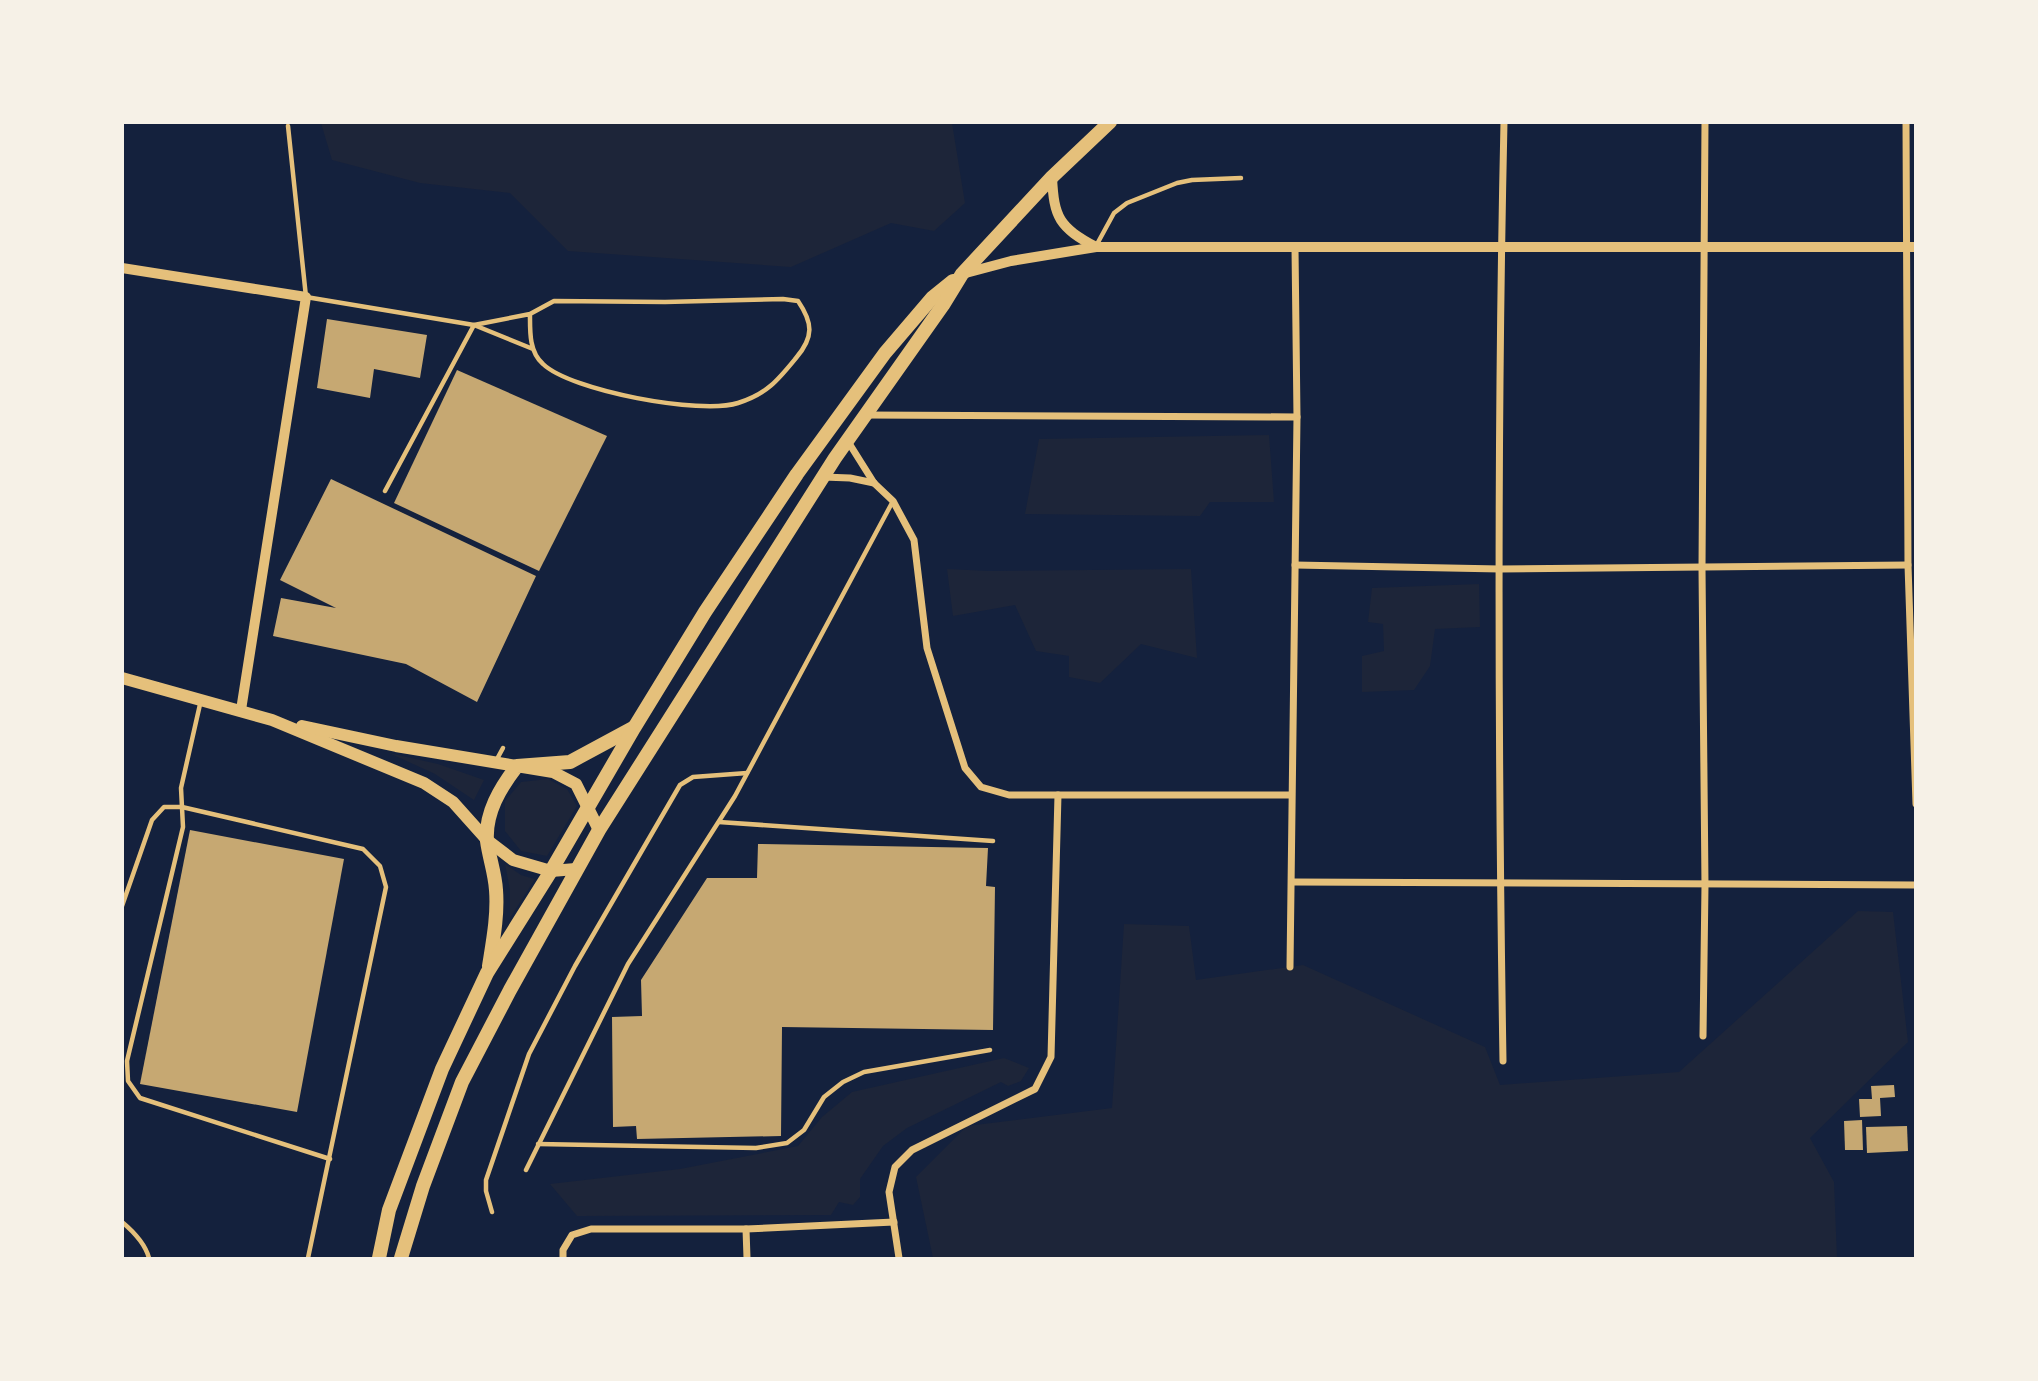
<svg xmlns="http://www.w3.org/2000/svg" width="2038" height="1381" viewBox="0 0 2038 1381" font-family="Merriweather,serif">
<rect width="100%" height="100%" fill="#14213d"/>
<g fill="#1d2539">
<polygon points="321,123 952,123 965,203 934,231 891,223 791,267 568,251 510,193 420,183 332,160"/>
<polygon points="1269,435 1274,502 1210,502 1200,516 1025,514 1039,439"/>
<polygon points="947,569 989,571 1191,569 1197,658 1141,644 1100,683 1069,677 1069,656 1036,651 1015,605 953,616"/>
<polygon points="1479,584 1480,627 1435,629 1430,666 1414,690 1362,692 1362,656 1384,651 1383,624 1368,622 1372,588"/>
<polygon points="389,753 438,764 484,780 474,800 435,774"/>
<polygon points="548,779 567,789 577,806 547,856 521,851 505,831 505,801 521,782"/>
<polygon points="505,864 521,875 535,879 510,918 510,890"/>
<polygon points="1858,911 1893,912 1908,1042 1810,1138 1834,1182 1837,1258 933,1258 916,1177 967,1126 1112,1108 1124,924 1189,926 1196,980 1303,965 1485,1047 1500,1085 1679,1072"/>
<polygon points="1004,1058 1029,1068 1021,1081 1008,1086 1001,1082 907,1128 883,1146 860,1179 860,1197 853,1205 839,1202 831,1215 577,1216 550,1184 680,1169 798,1146 822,1117 852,1092"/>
</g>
<g fill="#c6a872">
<polygon points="327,319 427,335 420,378 374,369 370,398 317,388"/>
<polygon points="457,370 607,436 539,571 394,503"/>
<polygon points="331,479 536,576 477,702 406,664 273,636 281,598 336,608 280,580"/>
<polygon points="190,830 344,859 297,1112 140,1084"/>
<polygon points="758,844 988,848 986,886 995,887 993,1030 782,1027 781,1136 637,1139 636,1126 613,1127 612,1017 642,1016 641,980 707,878 757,878"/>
<polygon points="1894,1085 1895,1097 1880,1098 1881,1116 1860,1117 1859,1099 1872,1099 1871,1086"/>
<polygon points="1862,1120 1863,1150 1845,1150 1844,1121"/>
<polygon points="1907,1126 1908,1151 1867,1153 1866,1127"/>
</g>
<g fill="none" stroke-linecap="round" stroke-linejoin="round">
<g stroke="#e5c07b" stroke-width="4.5">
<polyline points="288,126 306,297 474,325 385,491"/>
<polyline points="1096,246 1114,213 1127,203 1177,183 1192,180 1241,178"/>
<path d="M530,314C530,331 529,352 543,364C571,391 701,415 738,403C767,394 778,380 796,358C814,337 813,323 798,301L783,299L665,302L554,301L530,314L474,325L533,349"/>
<polyline points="201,700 181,788 183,827 127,1061 128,1081 140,1098 330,1159"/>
<polyline points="497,759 503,748"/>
<polyline points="719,822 993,841"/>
<polyline points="122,906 152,820 164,807 182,807 363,849 380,866 386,887 308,1258"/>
<polyline points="538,1144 756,1148 787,1143 804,1130 824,1097 843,1082 864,1072 990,1050"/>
<polyline points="526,1170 628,964 735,796 893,501"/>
<polyline points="492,1212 486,1191 486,1180 529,1054 575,966 680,785 693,777 747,773"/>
<path d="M122,1222C134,1232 145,1243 149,1258"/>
</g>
<g stroke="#e5c07b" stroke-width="7">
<polyline points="1906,122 1908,565 1916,804"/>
<polyline points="865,415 1297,417"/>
<polyline points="847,440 874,483 893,501 914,540 927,648 965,768 981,787 1009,795 1291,795"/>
<polyline points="823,477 850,478 874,483"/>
<polyline points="1295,565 1500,569 1908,565"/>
<polyline points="1293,882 1916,885"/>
<polyline points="1290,967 1297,417 1295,248"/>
<polyline points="1703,1036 1705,885 1702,568 1705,122"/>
<path d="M1503,1061C1498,748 1497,435 1504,122"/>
<polyline points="746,1229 747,1258"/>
<polyline points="563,1258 563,1250 572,1235 591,1229 746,1229 894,1222"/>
<polyline points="899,1258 889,1192 895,1167 912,1150 1035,1089 1051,1057 1058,795"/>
</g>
<g stroke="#e5c07b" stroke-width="10">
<path d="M1052,177C1054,218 1059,227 1096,247"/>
<polyline points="122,268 306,297 241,710"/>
<polyline points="962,274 1011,261 1096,247 1916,247"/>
</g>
<g stroke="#e5c07b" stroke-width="12">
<polyline points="122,678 272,720 424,783 453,802 487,840 513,860 551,871 576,869"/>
<polyline points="302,726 396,746 553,772 576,784 599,830"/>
</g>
<g stroke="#e5c07b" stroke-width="14">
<path d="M489,966C493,941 498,915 496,890C495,873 489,857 487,841C485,813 500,788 517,766L570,762L633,728"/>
<polyline points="379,1258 389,1210 442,1069 487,973 551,871 634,728 705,612 797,474 885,353 932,298 953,281"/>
<polyline points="401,1258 423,1186 462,1082 510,990 599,830 835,458 943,305 962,274 1052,177 1110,122"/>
</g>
</g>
<rect width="2038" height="1381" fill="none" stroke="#f6f1e7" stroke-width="248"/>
</svg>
